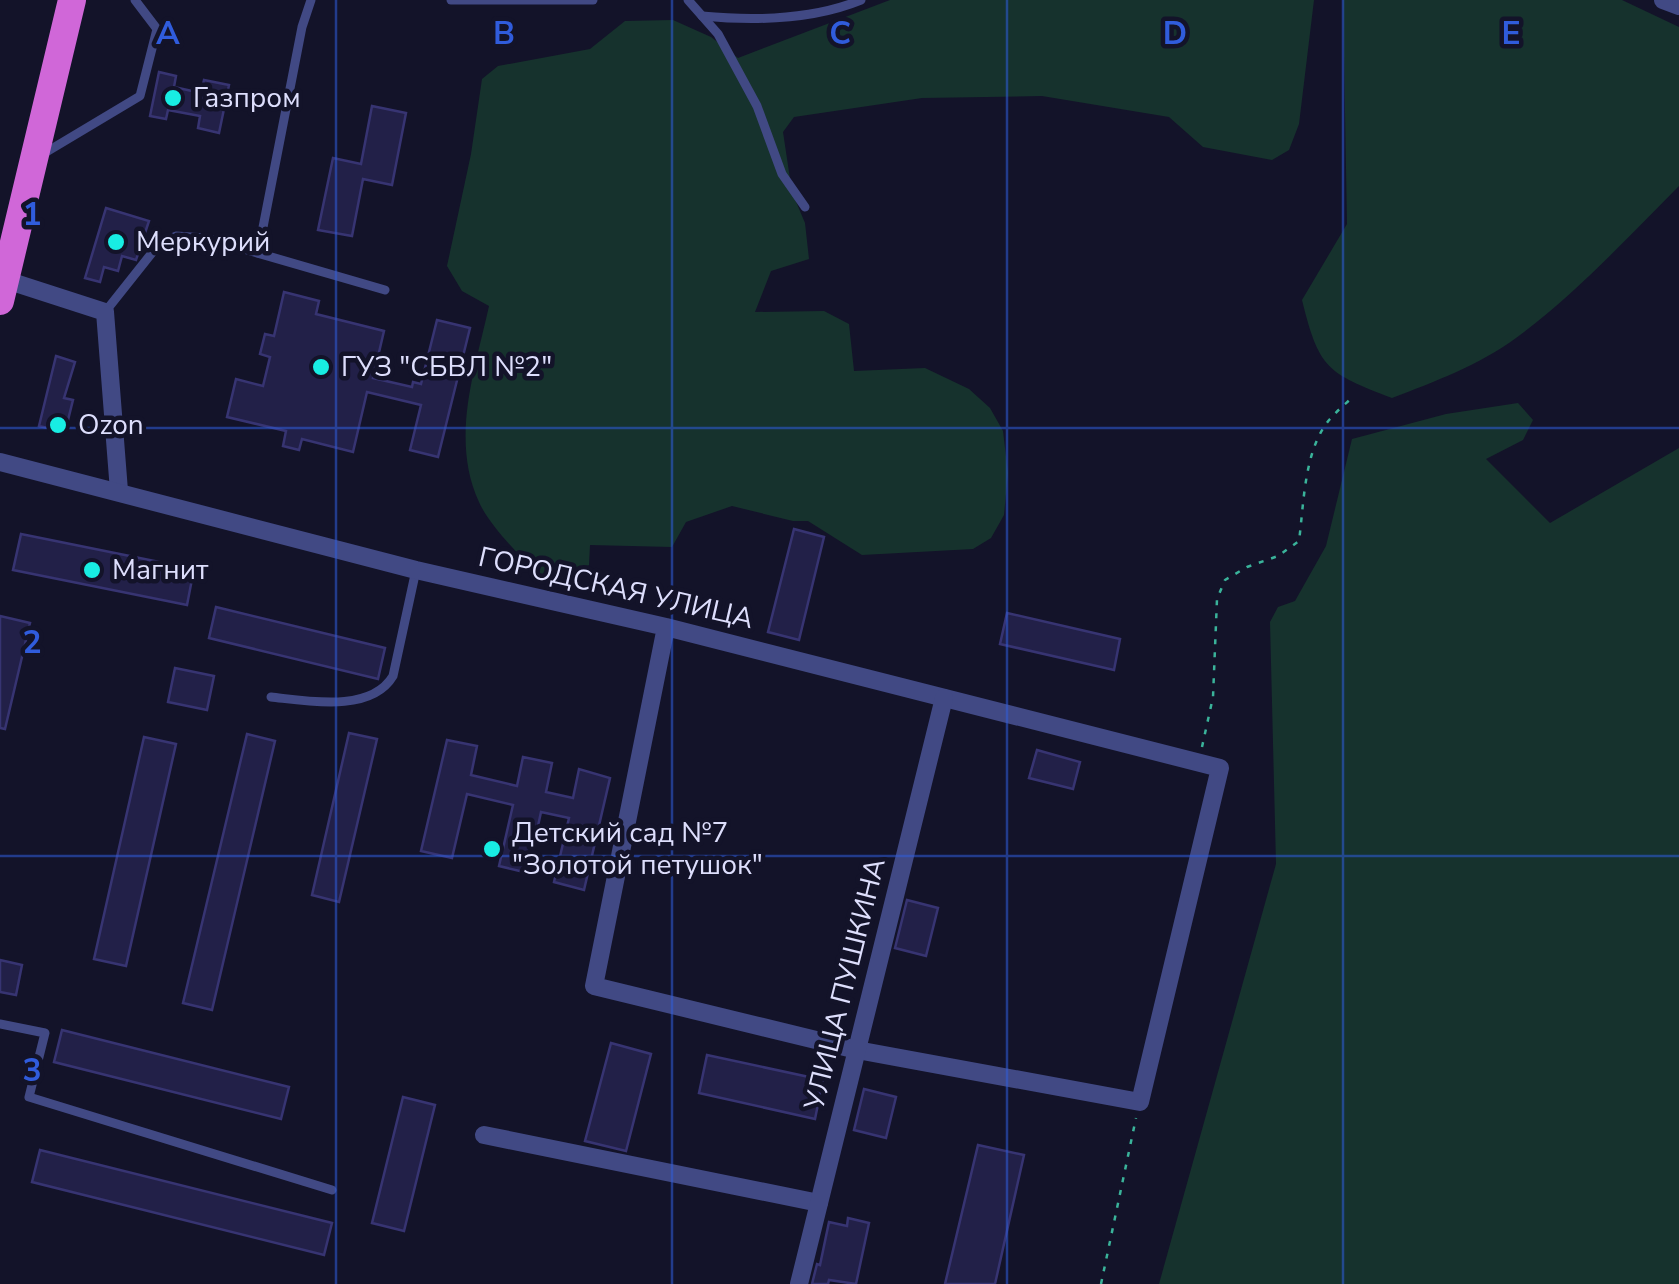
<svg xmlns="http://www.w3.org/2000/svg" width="1679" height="1284" viewBox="0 0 1679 1284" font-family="'Nunito Sans',sans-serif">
<rect width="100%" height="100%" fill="#131329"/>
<g fill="#16322d">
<path d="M890,0H1314L1299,124L1289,150L1272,160L1203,147L1169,117L1042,96L922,98L794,117L783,132L792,192L805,223L809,259L771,271L755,312L824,311L849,324L854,371L925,368L969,389L990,408L1003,431L1008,473L1004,515L991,538L973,549L862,555L808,521H793L732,506L686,522L672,547L590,545L589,565L570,581L543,579C524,560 490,527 479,502C450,439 475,370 489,306L462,291L447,266L471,154L482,79L498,66L590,49L625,21L673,20L711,37L738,58Z"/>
<path d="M1343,0H1622L1679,27V186C1627,238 1576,294 1516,338C1479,365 1434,382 1392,398C1327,373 1319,369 1302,300L1347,224Z"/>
<polygon points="1518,403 1533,420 1523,440 1486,459 1550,523 1679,448 1679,1284 1159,1284 1276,864 1270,622 1278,607 1295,601 1326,546 1352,439 1446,414"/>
</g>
<g fill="#222048" stroke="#373472" stroke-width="2.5">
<polygon points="159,72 176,76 174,87 201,93 204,80 229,85 219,133 198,128 200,116 168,110 166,119 150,116"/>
<polygon points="372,106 406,113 392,185 363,179 352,236 318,230 333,158 361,164"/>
<polygon points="106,208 149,221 136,260 122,256 118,271 104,267 100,282 85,278"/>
<polygon points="284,292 319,301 316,314 384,331 373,378 412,387 413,382 421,384 437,320 470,328 438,457 410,450 421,405 367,392 353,452 302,439 299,450 283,446 286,431 227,417 236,379 263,386 270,357 260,354 265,334 274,336"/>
<polygon points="56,356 75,362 64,398 73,400 65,432 39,426"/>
<polygon points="794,529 824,537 799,640 768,632"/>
<polygon points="21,534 194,569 187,605 13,570"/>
<polygon points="216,607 385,648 378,679 209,638"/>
<polygon points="1007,613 1120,639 1114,670 1000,644"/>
<polygon points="0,616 30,623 5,729 0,728"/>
<polygon points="175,668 214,676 207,710 168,702"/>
<polygon points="349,733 377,739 339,902 312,895"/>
<polygon points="247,734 275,741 212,1010 183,1003"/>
<polygon points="144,737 176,744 126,966 94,959"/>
<polygon points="447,740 477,746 471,775 517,786 523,757 552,763 546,792 573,798 579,769 610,778 584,890 554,882 569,818 541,812 528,873 499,866 513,805 467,794 452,858 421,851"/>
<polygon points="1037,750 1080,762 1073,789 1029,778"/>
<polygon points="907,900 938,908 926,956 895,948"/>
<polygon points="0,960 22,965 16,995 0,992"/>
<polygon points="62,1030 289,1087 281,1119 54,1062"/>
<polygon points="611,1043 651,1054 626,1151 585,1141"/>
<polygon points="707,1055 823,1080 815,1119 699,1093"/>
<polygon points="864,1089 896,1097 886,1138 854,1130"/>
<polygon points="403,1097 435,1105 404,1231 372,1223"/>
<polygon points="978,1145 1024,1155 995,1284 945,1284"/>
<polygon points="40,1150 332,1223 324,1255 32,1182"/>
<polygon points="848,1218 869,1223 856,1284 829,1280 828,1284 812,1284 817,1264 820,1265 829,1222 847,1226"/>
</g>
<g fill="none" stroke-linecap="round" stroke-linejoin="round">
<g stroke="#3ab39a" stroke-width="2.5" stroke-dasharray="5 8" stroke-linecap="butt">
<path d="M1202,747L1213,697L1217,599L1225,580L1247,567L1278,556L1299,541C1304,503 1304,449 1330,419C1337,411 1345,404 1353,397"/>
<polyline points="1101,1284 1136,1118"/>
</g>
<g stroke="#414984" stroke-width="9">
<polyline points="451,0 593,0"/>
<polyline points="688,0 718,34 757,106 782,174 805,207"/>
<path d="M702,16C754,21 812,20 861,0"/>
<polyline points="43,154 140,96 157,29 135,0"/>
<polyline points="258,253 302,27 311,0"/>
<polyline points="105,312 159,244 176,236 206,238 385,290"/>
<path d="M271,697C308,701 371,713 393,676L416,570"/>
<polyline points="0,1024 45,1033 29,1097 332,1190"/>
</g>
<g stroke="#414984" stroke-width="18">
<polyline points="1663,0 1679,6"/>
<polyline points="6,280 105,312 119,491"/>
<polyline points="0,462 416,570 666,627 1220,768 1140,1102 857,1050 594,986 666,627"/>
<polyline points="484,1135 819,1203"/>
<polyline points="799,1284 944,698"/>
</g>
<polyline stroke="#d067d8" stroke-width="28" points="0,301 72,0"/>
</g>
<path fill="none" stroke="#305cdc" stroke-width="2.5" stroke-opacity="0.55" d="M336,0V1284M672,0V1284M1007,0V1284M1343,0V1284M0,428H1679M0,856H1679"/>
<g fill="#18ede3" stroke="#131329" stroke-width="4">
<circle cx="173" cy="98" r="10"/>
<circle cx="116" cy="242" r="10"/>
<circle cx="321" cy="367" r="10"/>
<circle cx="58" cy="425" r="10"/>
<circle cx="92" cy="570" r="10"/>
<circle cx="492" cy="849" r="10"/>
</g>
<g text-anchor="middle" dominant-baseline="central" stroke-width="9" stroke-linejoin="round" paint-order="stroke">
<g font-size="28" fill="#dddefc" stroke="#131329" text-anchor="start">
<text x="193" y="98">Газпром</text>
<text x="136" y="242">Меркурий</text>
<text x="341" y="367">ГУЗ "СБВЛ №2"</text>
<text x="78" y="425">Ozon</text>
<text x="112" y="570">Магнит</text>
<text x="512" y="833">Детский сад №7<tspan x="512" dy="32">"Золотой петушок"</tspan></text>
</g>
<g font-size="28" fill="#dddefc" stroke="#131329">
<text transform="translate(616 588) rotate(13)">ГОРОДСКАЯ УЛИЦА</text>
<text transform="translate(845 984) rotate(-76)">УЛИЦА ПУШКИНА</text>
</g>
</g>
<g font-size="32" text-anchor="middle" font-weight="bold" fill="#305cdc" stroke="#131329" stroke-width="9" stroke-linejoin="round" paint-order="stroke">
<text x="168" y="44">A</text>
<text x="504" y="44">B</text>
<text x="840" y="44">C</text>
<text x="1175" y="44">D</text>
<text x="1511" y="44">E</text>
<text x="32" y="225">1</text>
<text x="32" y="653">2</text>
<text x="32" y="1081">3</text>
</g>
</svg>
